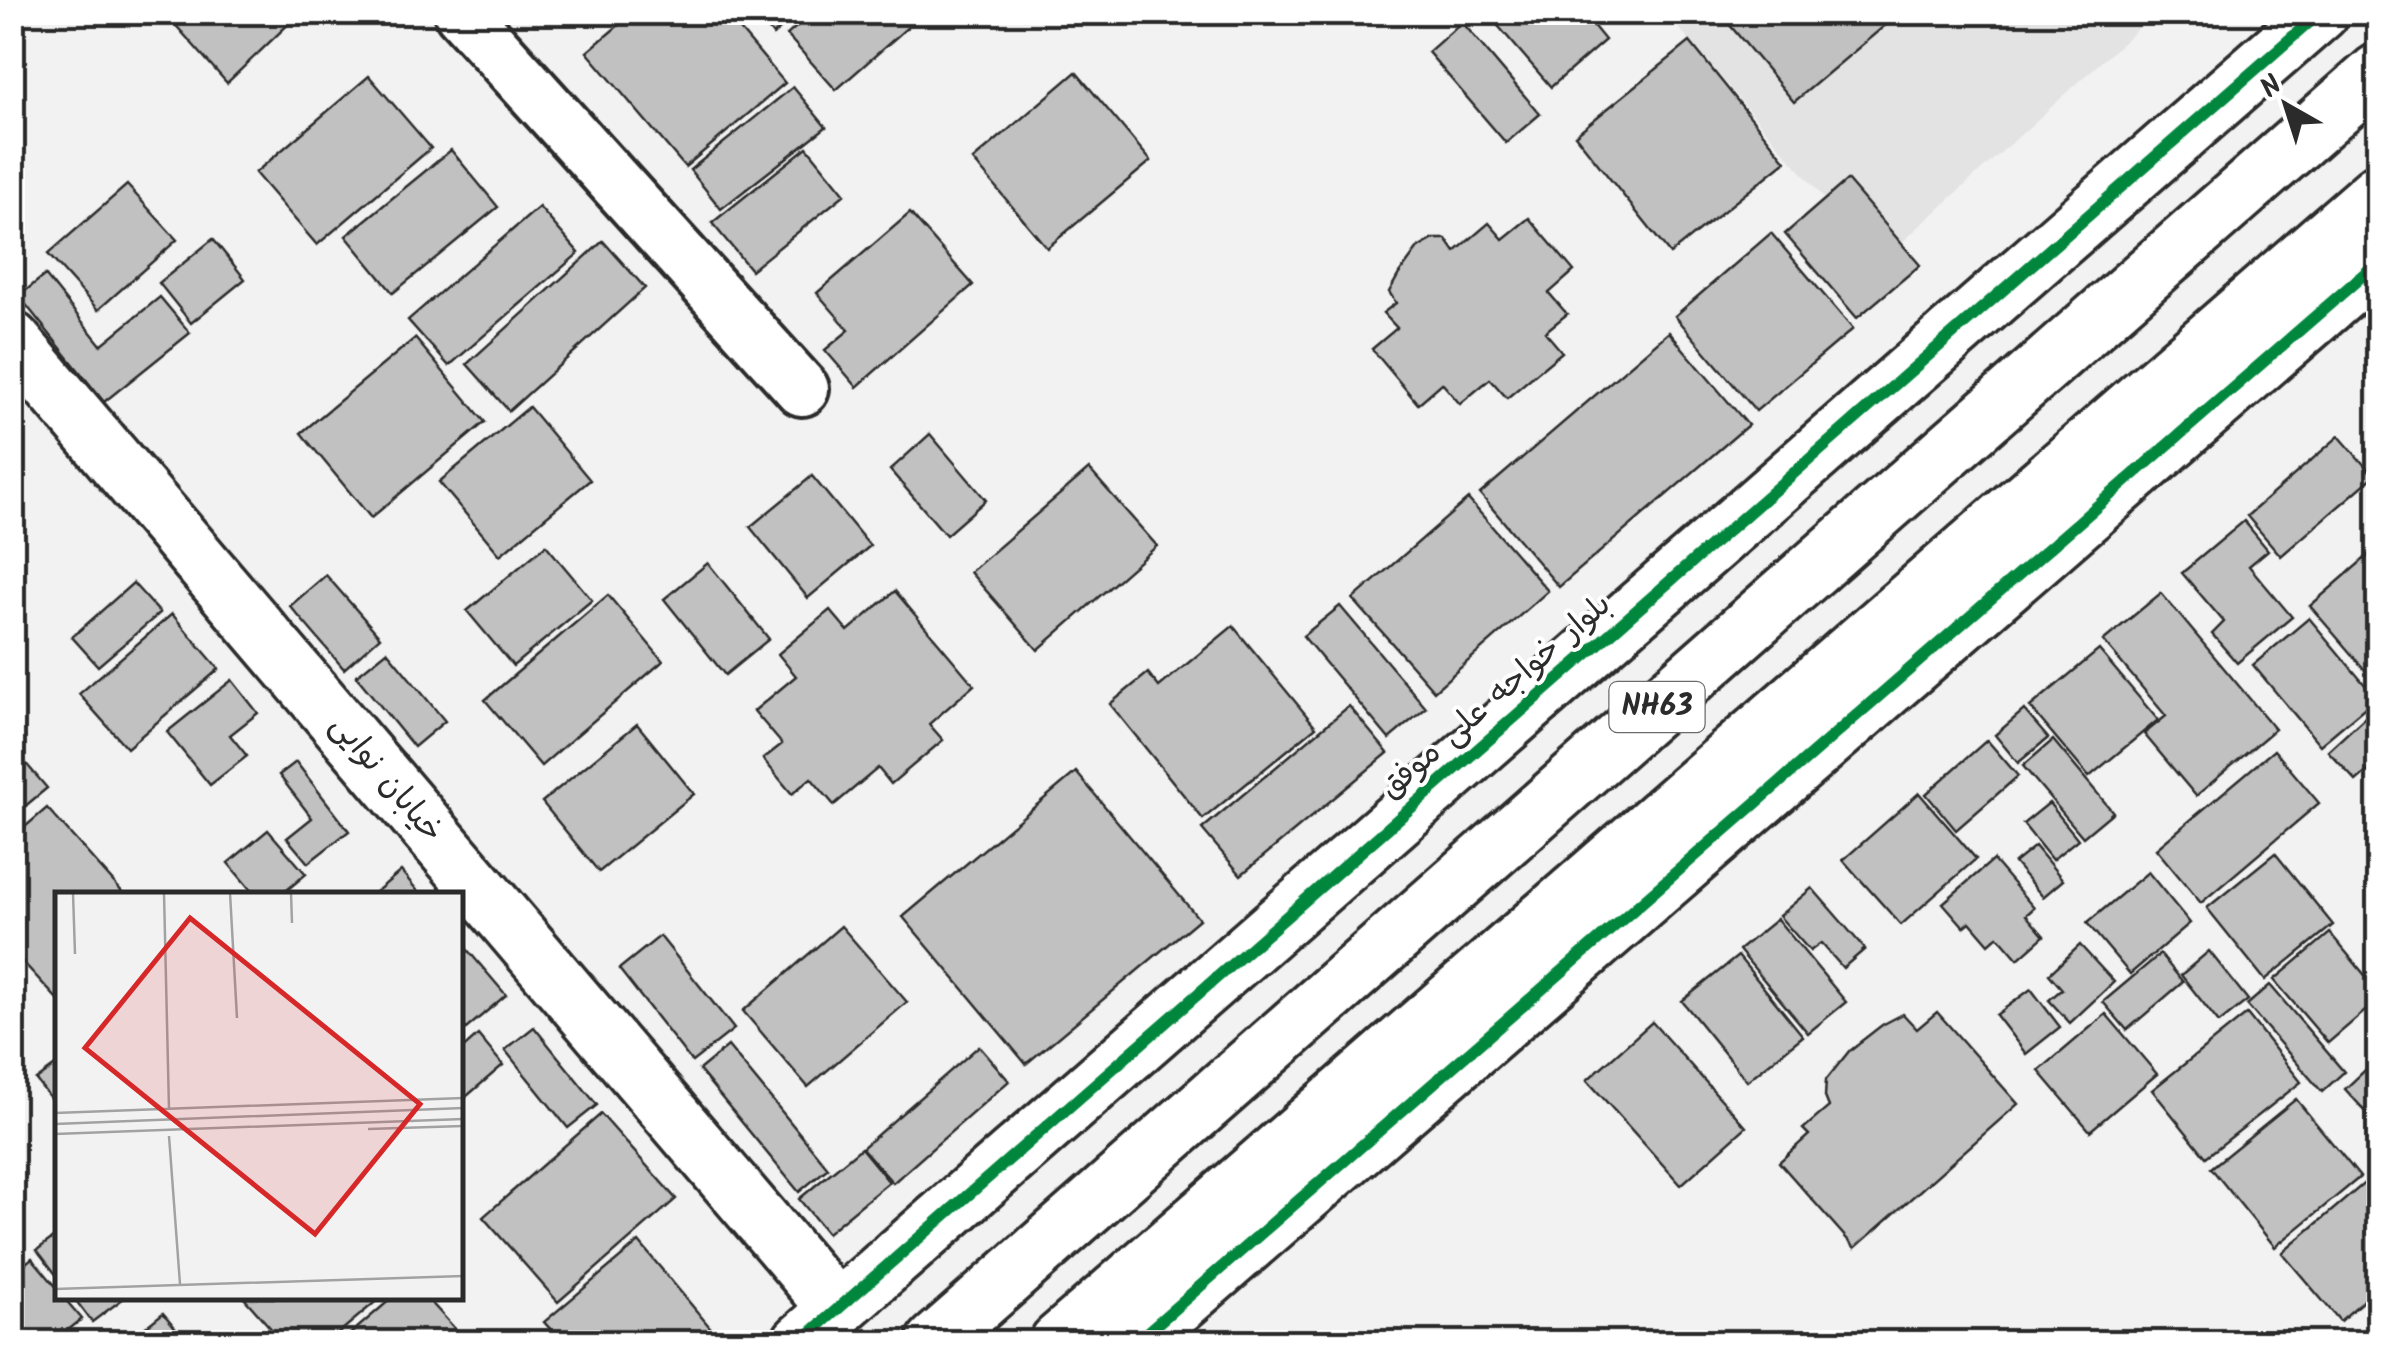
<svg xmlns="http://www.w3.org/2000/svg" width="2391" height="1355" viewBox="0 0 2391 1355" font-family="Kalam,'Playpen Sans Arabic',sans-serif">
<rect width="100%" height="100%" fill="#f2f2f2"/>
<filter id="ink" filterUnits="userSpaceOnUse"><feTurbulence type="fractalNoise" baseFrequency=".01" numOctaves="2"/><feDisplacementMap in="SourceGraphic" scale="20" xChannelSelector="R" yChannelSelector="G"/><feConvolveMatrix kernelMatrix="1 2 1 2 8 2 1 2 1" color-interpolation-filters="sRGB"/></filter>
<g filter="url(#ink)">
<polygon fill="#e3e3e3" points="1666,13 2155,13 1879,263"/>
<g fill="#c1c1c1" stroke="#2b2b2b" stroke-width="2.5">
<polygon points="164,12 301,12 227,83"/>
<polygon points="634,12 725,12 785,83 685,167 587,52"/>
<polygon points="755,12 800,12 773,35"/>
<polygon points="813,12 925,12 836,90 787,35"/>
<polygon points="1582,12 1605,40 1551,87 1487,13"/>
<polygon points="1742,12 1901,12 1794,102 1729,24"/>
<polygon points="1462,22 1540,114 1506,143 1428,52"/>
<polygon points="1690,42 1786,161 1670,254 1575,135"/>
<polygon points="1076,72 1151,161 1047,248 973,160"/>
<polygon points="369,76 431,148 317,245 255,173"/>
<polygon points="793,87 826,127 721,209 690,170"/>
<polygon points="807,147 845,194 751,270 712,223"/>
<polygon points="451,150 498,207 393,293 346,236"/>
<polygon points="1847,180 1920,265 1857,318 1785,234"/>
<polygon points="127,185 177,240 98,310 48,254"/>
<polygon points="539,207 579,253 449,366 408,320"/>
<polygon points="910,213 973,285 857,387 825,350 849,330 817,293"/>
<polygon points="1529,218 1574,271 1549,293 1567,314 1545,332 1562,352 1507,398 1490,379 1460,404 1442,383 1418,404 1372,349 1397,328 1383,313 1396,303 1389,292 1399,274 1418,248 1434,239 1446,239 1455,252 1489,223 1503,239"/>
<polygon points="1771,233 1853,329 1756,411 1675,316"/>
<polygon points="213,239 245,279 191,323 159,283"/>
<polygon points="603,241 645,288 509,411 467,364"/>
<polygon points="45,275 101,345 160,297 190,333 104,402 19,296"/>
<polygon points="1669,332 1748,425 1559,587 1480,494"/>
<polygon points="415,338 485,422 371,518 301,433"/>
<polygon points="529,407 590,480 500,555 439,482"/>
<polygon points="930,434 986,500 946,535 890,470"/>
<polygon points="2339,436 2374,476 2281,556 2247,516"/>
<polygon points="1089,469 1157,546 1038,650 970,572"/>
<polygon points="812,476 870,546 808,598 750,527"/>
<polygon points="1468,499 1548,591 1434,691 1353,599"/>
<polygon points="2244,521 2268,550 2249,566 2292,617 2237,663 2212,634 2224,622 2182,573"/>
<polygon points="546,545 592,600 513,666 467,611"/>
<polygon points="2378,547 2378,659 2365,670 2310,606"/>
<polygon points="708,563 769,639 725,675 664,599"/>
<polygon points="326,575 380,637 344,669 290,606"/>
<polygon points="133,583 160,613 98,666 72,637"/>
<polygon points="895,591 974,685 929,724 943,740 891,784 878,768 834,805 811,778 792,794 763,759 782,744 754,711 796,676 778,654 830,610 848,631"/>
<polygon points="2161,593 2275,729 2196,796 2144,734 2166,716 2103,641"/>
<polygon points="608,595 663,661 541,766 485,700"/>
<polygon points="1340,606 1426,708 1389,739 1303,636"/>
<polygon points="172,614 219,669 127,748 79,694"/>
<polygon points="2309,618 2376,698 2320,745 2253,665"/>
<polygon points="1233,626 1316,727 1203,819 1110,704 1148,673 1159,687"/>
<polygon points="2099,650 2158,720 2089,777 2030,707"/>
<polygon points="387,651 445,721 414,747 356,676"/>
<polygon points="232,680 258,713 230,735 247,756 210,785 167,732"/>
<polygon points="2378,705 2378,777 2370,769 2356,781 2328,751"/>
<polygon points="1349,706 1388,753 1241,875 1202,829"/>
<polygon points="2024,710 2048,738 2018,763 1995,735"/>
<polygon points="637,724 694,794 599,872 542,802"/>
<polygon points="1987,740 2018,776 1956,830 1926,794"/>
<polygon points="2053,740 2113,812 2083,837 2023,766"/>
<polygon points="2274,750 2319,803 2201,903 2156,849"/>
<polygon points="17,753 47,788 12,817 12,757"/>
<polygon points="296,762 349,831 308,863 287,838 312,818 279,775"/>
<polygon points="1076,772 1199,919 1026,1064 903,917"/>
<polygon points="1919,793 1976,859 1901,925 1843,860"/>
<polygon points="2049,803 2078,839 2052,860 2023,824"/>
<polygon points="47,808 125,895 58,895 58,1000 12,950 12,838"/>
<polygon points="268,830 306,874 281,895 255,895 228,863"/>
<polygon points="2035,846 2063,880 2043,897 2014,863"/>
<polygon points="2275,853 2333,925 2265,980 2207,908"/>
<polygon points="1993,860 2034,908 2026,915 2044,936 2018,959 1998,936 1989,944 1970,922 1964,927 1943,903"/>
<polygon points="401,871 421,895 372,895"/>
<polygon points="2148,872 2190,923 2130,974 2087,923"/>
<polygon points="1812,888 1865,949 1843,968 1821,943 1810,951 1779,916"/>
<polygon points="1777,919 1846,1002 1808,1033 1739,950"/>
<polygon points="841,926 907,1002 808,1087 743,1011"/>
<polygon points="2330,933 2378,991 2378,1000 2328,1043 2274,980"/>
<polygon points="660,936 734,1029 692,1062 619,969"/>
<polygon points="460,941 506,995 466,1029 460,1022"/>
<polygon points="2080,945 2114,982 2070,1023 2049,1000 2062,989 2049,974"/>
<polygon points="2209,951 2248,1000 2219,1023 2181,975"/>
<polygon points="2160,954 2183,982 2127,1030 2103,1002"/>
<polygon points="1738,956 1803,1036 1747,1081 1682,1001"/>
<polygon points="2270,985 2344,1072 2322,1092 2247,1005"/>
<polygon points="2031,989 2060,1027 2026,1054 1996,1015"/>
<polygon points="1937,1012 2018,1104 1855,1248 1779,1162 1809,1135 1803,1129 1829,1107 1825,1097 1826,1080 1850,1050 1882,1025 1903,1014 1917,1029"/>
<polygon points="2106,1014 2157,1074 2090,1131 2039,1071"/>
<polygon points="2247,1014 2301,1082 2206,1157 2152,1090"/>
<polygon points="1652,1022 1746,1127 1681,1185 1587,1080"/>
<polygon points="534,1027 597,1105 568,1128 505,1050"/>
<polygon points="478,1035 503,1065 460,1102 460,1051"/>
<polygon points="728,1046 828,1168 799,1192 699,1070"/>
<polygon points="979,1046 1009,1081 893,1183 862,1148"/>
<polygon points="2378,1058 2378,1125 2345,1089"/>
<polygon points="58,1064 58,1108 36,1080"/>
<polygon points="2296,1099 2360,1177 2275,1247 2211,1168"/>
<polygon points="601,1114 676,1199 558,1302 483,1217"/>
<polygon points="861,1148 889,1182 827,1233 799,1199"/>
<polygon points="2368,1180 2378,1192 2378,1288 2340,1321 2282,1253"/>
<polygon points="58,1234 58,1277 37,1250"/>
<polygon points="639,1242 719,1338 714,1342 562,1342 544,1322"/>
<polygon points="32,1258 58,1289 58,1298 64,1298 82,1319 53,1342 32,1342 12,1318 12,1274"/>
<polygon points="74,1298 124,1298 92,1322"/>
<polygon points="244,1298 380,1298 328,1342 283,1342"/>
<polygon points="392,1298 427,1298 467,1342 341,1342"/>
<polygon points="163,1313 184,1338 178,1342 127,1342"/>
</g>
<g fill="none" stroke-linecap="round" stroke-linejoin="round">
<defs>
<polyline id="street" points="461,12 802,389"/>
<g id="secondary">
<polyline points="12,340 838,1310"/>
<polyline points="800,1342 2321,12"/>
<polyline points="1136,1342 2378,262"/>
</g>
<g id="highway">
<polyline points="935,1342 2378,72"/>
<polyline points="1058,1342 2378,192"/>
</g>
</defs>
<use href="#street" stroke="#2b2b2b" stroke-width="60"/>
<use href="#secondary" stroke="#2b2b2b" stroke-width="62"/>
<use href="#highway" stroke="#2b2b2b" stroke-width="62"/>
<use href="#street" stroke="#fff" stroke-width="52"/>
<use href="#secondary" stroke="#fff" stroke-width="55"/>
<use href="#highway" stroke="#fff" stroke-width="55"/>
<defs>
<g id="cycleway">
<polyline points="800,1342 2321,12"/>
<polyline points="1136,1342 2378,262"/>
</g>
</defs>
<use href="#cycleway" stroke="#fff" stroke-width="19"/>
<use href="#cycleway" stroke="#00873e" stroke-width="12"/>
</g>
</g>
<g text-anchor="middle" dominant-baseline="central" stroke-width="8" stroke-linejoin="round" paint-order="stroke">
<rect fill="#fff" stroke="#6b6b6b" stroke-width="2.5" x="1609.5" y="682" width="95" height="50" rx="8"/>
<g font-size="30" font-weight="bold" fill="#2b2b2b">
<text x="1657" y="707">NH63</text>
</g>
<g font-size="32" fill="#2b2b2b" stroke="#fff">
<text transform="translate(1496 697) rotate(-41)">بلوار خواجه علی موفق</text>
<text transform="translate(386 779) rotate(50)">خیابان نوایی</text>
</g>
</g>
<g transform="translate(55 892)">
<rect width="408" height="408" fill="#f2f2f2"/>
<path fill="none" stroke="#a2a2a2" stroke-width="2.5" d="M18,1L20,62M109,1L114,217M175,1L182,126M236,1L237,31M0,221L408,206M0,232L408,216M313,237L408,234M0,242L408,227M114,244L125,392M0,397L408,384"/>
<path fill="#d62828" fill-opacity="0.15" stroke="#d62828" stroke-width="5" d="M135,26L365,212L260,342L30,156Z"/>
<rect width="408" height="408" fill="none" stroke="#2b2b2b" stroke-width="5"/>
</g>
<rect width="2391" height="1355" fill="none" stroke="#fff" stroke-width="50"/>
<rect x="25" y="25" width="2341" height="1305" fill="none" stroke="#2b2b2b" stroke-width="4" filter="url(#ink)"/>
<g transform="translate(2286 105) rotate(321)" stroke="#ffffff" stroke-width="8" paint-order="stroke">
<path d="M0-8L18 38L0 25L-18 38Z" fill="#2b2b2b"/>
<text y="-15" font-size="28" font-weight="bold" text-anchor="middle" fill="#2b2b2b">N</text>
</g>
</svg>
